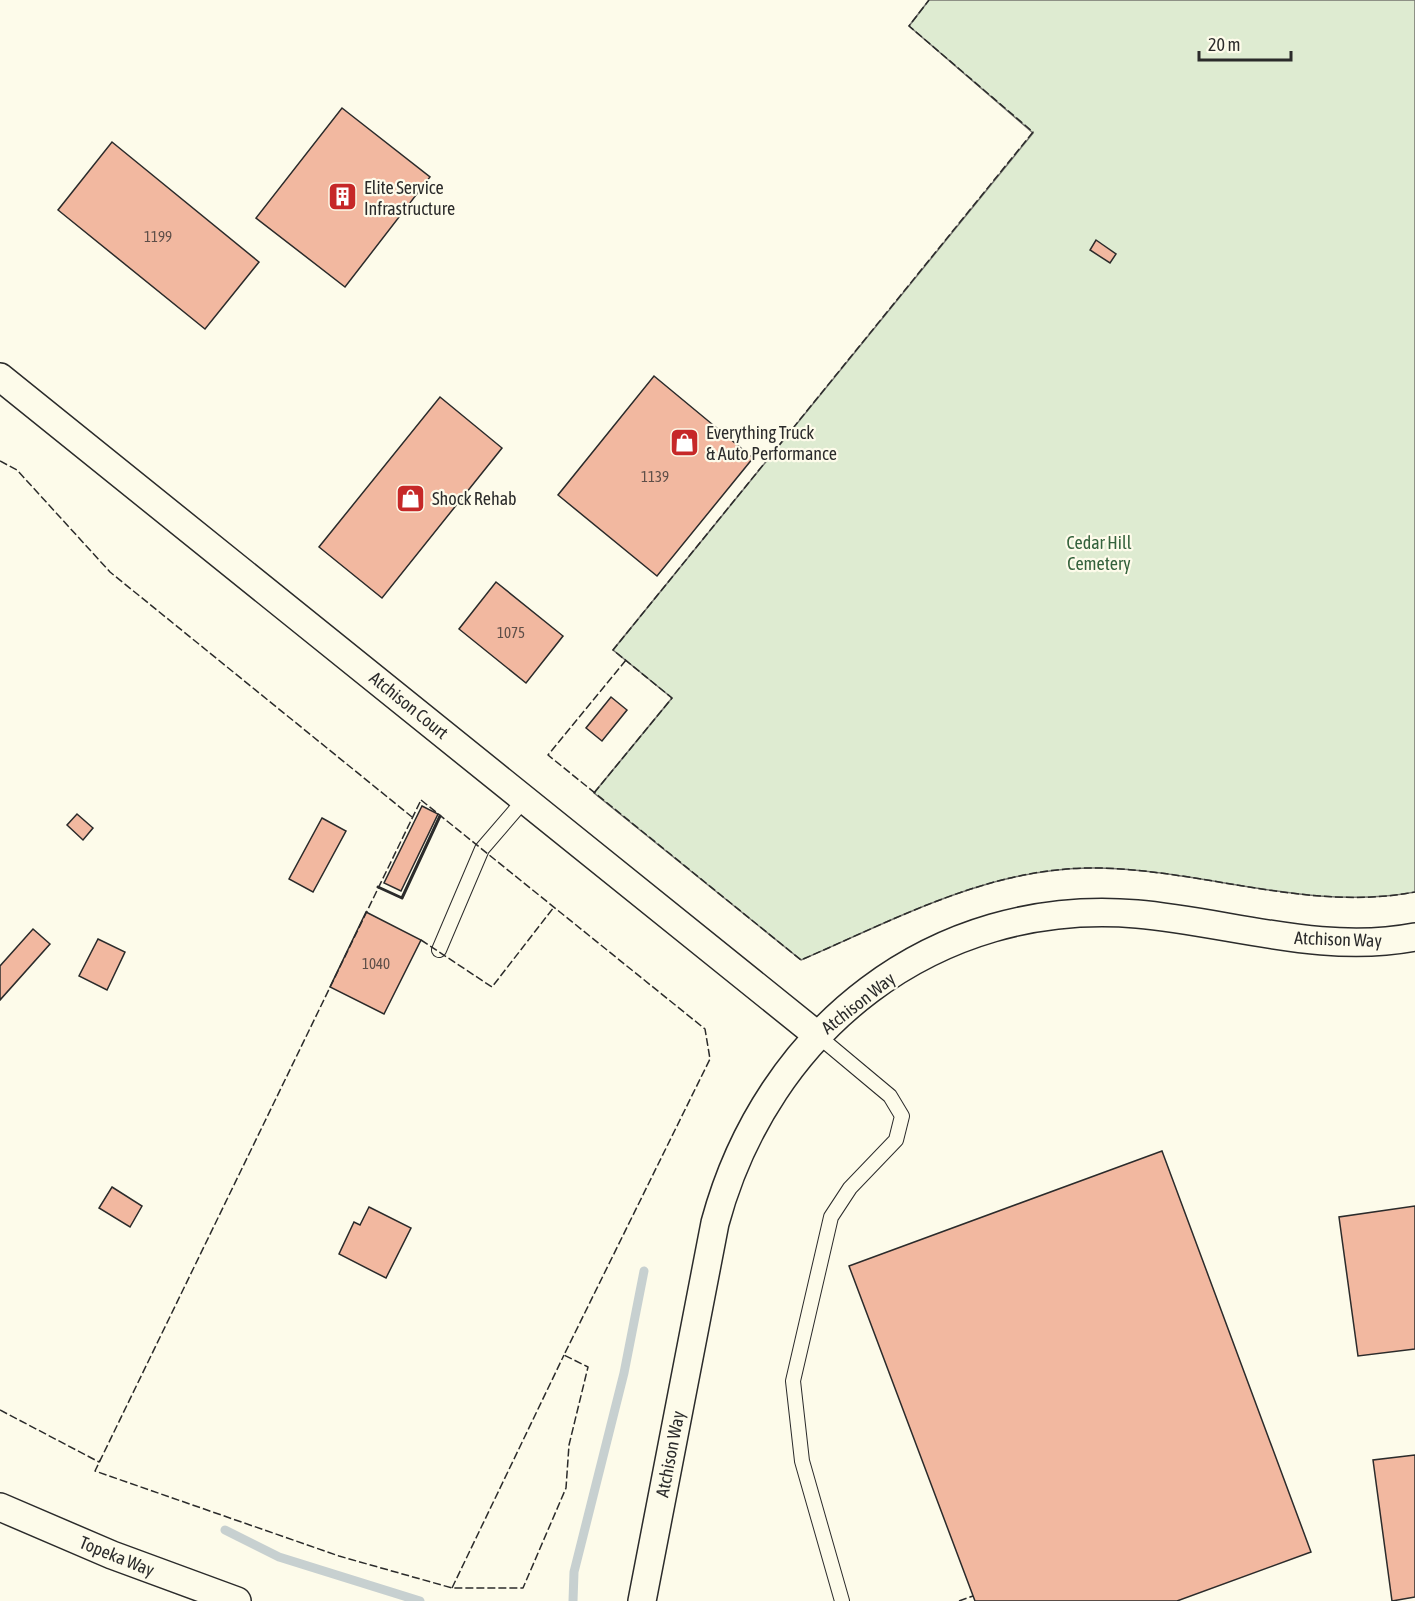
<svg xmlns="http://www.w3.org/2000/svg" width="1415" height="1601" viewBox="0 0 1415 1601" font-family="'Asap Condensed',sans-serif">
<rect width="100%" height="100%" fill="#fdfbea"/>
<path fill="#deebd1" stroke="#74746e" stroke-width="1.5" d="M929,0H1415V892C1309,912 1205,870 1098,868C992,866 896,919 801,960L594,793L672,698L613,650L1033,133L909,26Z"/>
<g fill="none" stroke-linecap="round" stroke-linejoin="round">
<g stroke="#c7d0d0" stroke-width="9">
<polyline points="225,1530 279,1557 420,1601"/>
<polyline points="573,1601 574,1572 624,1373 644,1271"/>
</g>
</g>
<g fill="#f2b8a0" stroke="#2b2b2b" stroke-width="1.5">
<polygon points="342,108 430,177 345,287 256,218"/>
<polygon points="112,142 259,262 205,329 58,210"/>
<polygon points="1096,240 1116,254 1110,263 1090,250"/>
<polygon points="654,376 753,458 657,576 558,495"/>
<polygon points="440,397 502,448 382,598 319,547"/>
<polygon points="496,582 563,636 526,683 459,629"/>
<polygon points="611,697 627,710 602,741 586,728"/>
<polygon points="422,806 438,814 401,891 384,883"/>
<polygon points="77,814 93,828 83,840 67,825"/>
<polygon points="322,818 346,831 313,892 289,879"/>
<polygon points="366,912 421,940 384,1014 330,987"/>
<polygon points="33,929 50,944 0,1000 0,966"/>
<polygon points="98,939 125,952 107,990 79,976"/>
<polygon points="1162,1151 1311,1552 1177,1601 975,1601 849,1266"/>
<polygon points="112,1187 142,1206 130,1227 99,1208"/>
<polygon points="1415,1206 1415,1349 1358,1356 1339,1217"/>
<polygon points="369,1207 411,1228 386,1278 339,1254 354,1222 360,1225"/>
<polygon points="1415,1455 1415,1597 1392,1601 1373,1460"/>
</g>
<g fill="none" stroke-linecap="round" stroke-linejoin="round">
<defs>
<g id="service">
<polyline points="439,950 482,849 525,799"/>
<polyline points="817,1035 890,1096 902,1116 896,1140 850,1188 831,1217 793,1381 802,1461 842,1601"/>
</g>
<g id="minor">
<polyline points="0,377 817,1035"/>
<polyline points="0,1507 112,1555 237,1601"/>
<path d="M642,1601L715,1223C767,1030 934,897 1137,914C1229,922 1322,955 1415,937"/>
</g>
</defs>
<use href="#service" stroke="#2b2b2b" stroke-width="16"/>
<use href="#minor" stroke="#2b2b2b" stroke-width="30"/>
<use href="#service" stroke="#fdfbea" stroke-width="14"/>
<use href="#minor" stroke="#fdfbea" stroke-width="27"/>
<g stroke="#2b2b2b" stroke-width="1.5" stroke-dasharray="8 3" stroke-linecap="butt">
<polyline points="0,461 17,470 110,572 412,817"/>
<path d="M626,660L548,755L801,960C896,919 992,866 1098,868C1205,870 1309,912 1415,892"/>
<polyline points="594,793 672,698 613,650 1033,132 909,26 929,0"/>
<polygon points="421,800 705,1029 710,1059 564,1355 588,1367 569,1445 566,1488 523,1588 452,1588 339,1556 95,1471"/>
<polyline points="421,940 492,987 554,907"/>
<polyline points="0,1410 99,1462 100,1460"/>
<polyline points="452,1588 564,1355"/>
<polyline points="959,1601 973,1596"/>
</g>
<polyline stroke="#2b2b2b" stroke-width="3" points="378,887 402,898 440,816"/>
</g>
<defs>
<symbol id="building-square" viewBox="-11 -11 22 22"><rect x="-9" y="-9" width="18" height="18" rx="4" fill="#c62828" stroke="#fdfbea"/><path d="M-4-6H4V6H1V3H-1V6H-4ZM-2.5-4.3h1.7v1.8h-1.7ZM.8-4.3h1.7v1.8H.8ZM-2.5-1h1.7V.8h-1.7ZM.8-1h1.7V.8H.8Z" fill="#fff"/></symbol>
<symbol id="shop-square" viewBox="-11 -11 22 22"><rect x="-9" y="-9" width="18" height="18" rx="4" fill="#c62828" stroke="#fdfbea"/><path d="M-5-2.5h2.3a2.7 3.5 0 0 1 5.4 0H5L5.5 6h-11ZM-1.5-2.5h3a1.5 2.3 0 0 0-3 0Z" fill="#fff"/></symbol>
</defs>
<g fill-rule="evenodd">
<use href="#building-square" x="326" y="180" width="33" height="33"/>
<use href="#shop-square" x="668" y="426" width="33" height="33"/>
<use href="#shop-square" x="394" y="482" width="33" height="33"/>
</g>
<g text-anchor="middle" dominant-baseline="central" stroke-width="4.5" stroke-linejoin="round" paint-order="stroke">
<g font-size="15" fill="#5d4e48">
<text x="158" y="236">1199</text>
<text x="655" y="476">1139</text>
<text x="511" y="632">1075</text>
<text x="376" y="963">1040</text>
</g>
<g font-size="18" fill="#2b2b2b" stroke="#fdfbea" text-anchor="start">
<text x="364" y="187">Elite Service<tspan x="364" dy="21">Infrastructure</tspan></text>
<text x="706" y="432">Everything Truck<tspan x="706" dy="21">&amp; Auto Performance</tspan></text>
<text x="432" y="498">Shock Rehab</text>
</g>
<g font-size="18" fill="#34623c" stroke="#fdfbea">
<text x="1099" y="542">Cedar Hill<tspan x="1099" dy="21">Cemetery</tspan></text>
</g>
<g font-size="18" fill="#2b2b2b" stroke="#fdfbea">
<text transform="translate(409 705) rotate(39)">Atchison Court</text>
<text transform="translate(1338 939) rotate(2)">Atchison Way</text>
<text transform="translate(858 1003) rotate(-38)">Atchison Way</text>
<text transform="translate(670 1454) rotate(-79)">Atchison Way</text>
<text transform="translate(117 1556) rotate(22)">Topeka Way</text>
</g>
</g>
<path d="M1199 51v9h92v-9" fill="none" stroke="#2b2b2b" stroke-width="3"/>
<text x="1208" y="51" font-size="18" fill="#2b2b2b" stroke="#fdfbea" stroke-width="4.5" paint-order="stroke">20 m</text>
</svg>
